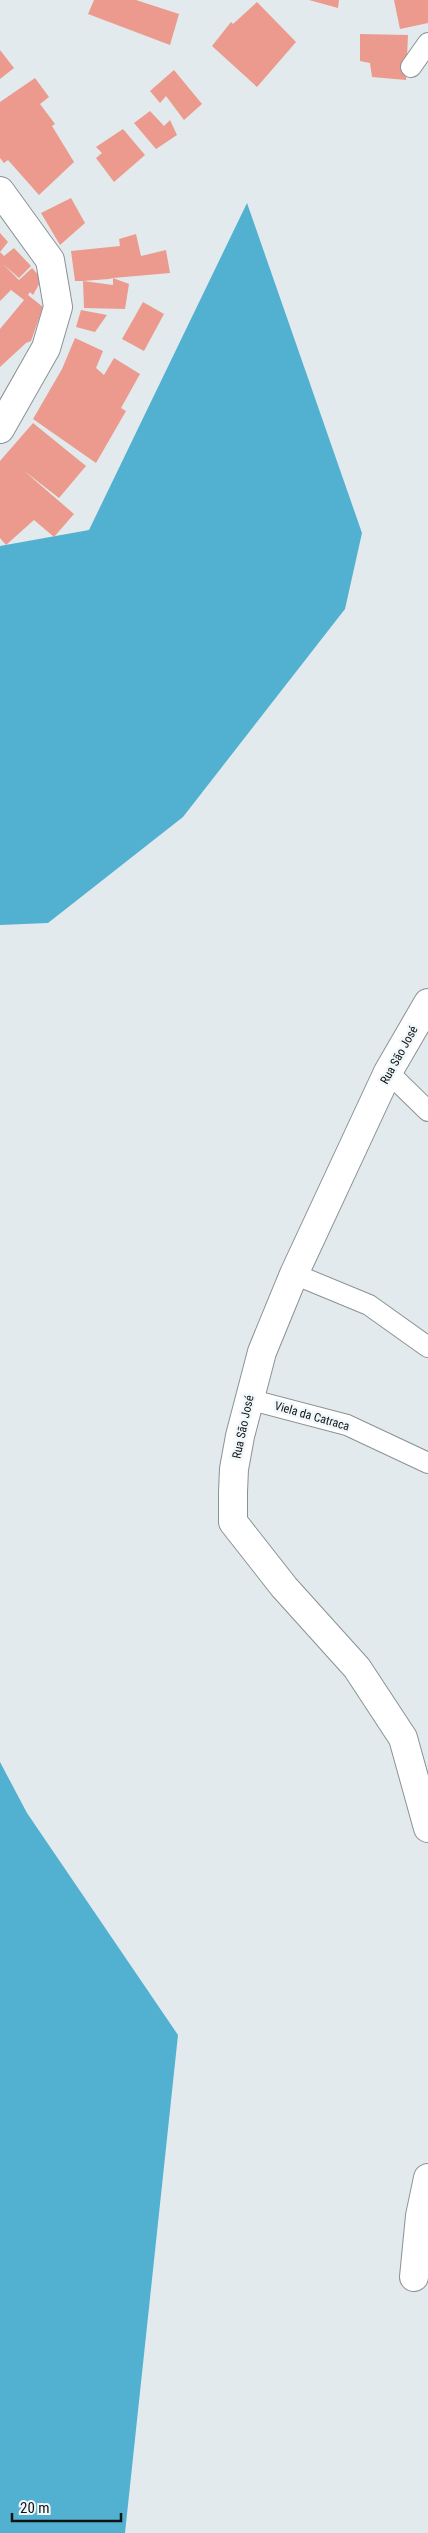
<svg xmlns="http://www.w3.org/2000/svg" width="428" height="2533" viewBox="0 0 428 2533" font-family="'Roboto Condensed',sans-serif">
<rect width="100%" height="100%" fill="#e3eaed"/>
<g fill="#52b1d0">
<polygon points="247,203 362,533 345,609 183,817 48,923 0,925 0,546 89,530"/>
<polygon points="0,1762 27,1813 178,2035 125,2533 0,2533"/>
</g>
<g fill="#eb9a8d" fill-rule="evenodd">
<polygon points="94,0 136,0 179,14 170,45 88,14"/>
<polygon points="309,0 339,0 338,8"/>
<polygon points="394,0 428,0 428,23 400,29"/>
<polygon points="257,2 296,42 257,87 212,46 231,22 233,24"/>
<polygon points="360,34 408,35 406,80 372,77 370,63 360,61"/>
<polygon points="0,50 14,68 0,79"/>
<polygon points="174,70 202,104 184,120 166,96 160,103 150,91"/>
<polygon points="35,78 49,97 40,104 55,124 52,126 74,162 39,195 8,160 4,163 0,158 0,102"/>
<polygon points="150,111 164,126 170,120 177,135 156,149 134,123"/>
<polygon points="123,129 145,155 114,182 96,158 102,153 96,147"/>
<polygon points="71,198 85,223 60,245 41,213"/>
<polygon points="0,233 8,242 0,252 4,256 14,248 31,266 19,278 3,264 19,280 32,268 42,279 33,295 30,292 28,295 43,307 31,341 26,343 0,367 0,329 24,300 11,290 0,301"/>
<path d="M136,234L141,256L166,250L170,273L113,278L129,284L125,309L84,308L83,281H75L71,251L120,246L119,239ZM113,278V285L83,281L109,279Z"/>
<polygon points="143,302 164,314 144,351 122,339"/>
<polygon points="81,310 107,315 95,332 76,327"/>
<polygon points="75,338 103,351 96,368 104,375 114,358 140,374 121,408 126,411 96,463 33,419 62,369"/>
<polygon points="33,423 86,466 59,498 23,470 74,514 54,537 34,520 6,545 0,538 0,461"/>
</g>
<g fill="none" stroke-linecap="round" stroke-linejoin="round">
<defs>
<g id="service">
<polyline points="411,67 428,43"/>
<polyline points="388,1072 428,1111"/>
<polyline points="294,1274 369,1305 428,1347"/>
<polyline points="248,1399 347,1425 428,1463"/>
</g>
<g id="minor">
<polyline points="0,191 50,260 58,307 46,348 0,429"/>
<polyline points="428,1003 388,1072 294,1274 262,1352 240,1436 234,1469 233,1492 233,1522 284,1587 357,1668 403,1738 428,1828"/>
<polyline points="414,2277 420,2216 428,2178"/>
</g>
</defs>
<use href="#service" stroke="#8b9294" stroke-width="22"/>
<use href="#minor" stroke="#8b9294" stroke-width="30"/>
<use href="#service" stroke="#fff" stroke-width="20"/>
<use href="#minor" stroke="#fff" stroke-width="28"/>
</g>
<g text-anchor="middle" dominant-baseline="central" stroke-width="5" stroke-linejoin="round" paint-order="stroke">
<g font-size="12" fill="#111314" stroke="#f1f8fb">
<text transform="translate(399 1055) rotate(-61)">Rua São José</text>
<text transform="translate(312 1416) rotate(16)">Viela da Catraca</text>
<text transform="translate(243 1427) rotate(-78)">Rua São José</text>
</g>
</g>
<path d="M12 2513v8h109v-8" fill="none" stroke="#111314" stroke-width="2.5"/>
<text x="20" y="2513" font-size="15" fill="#111314" stroke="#f1f8fb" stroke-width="4" paint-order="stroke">20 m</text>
</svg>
